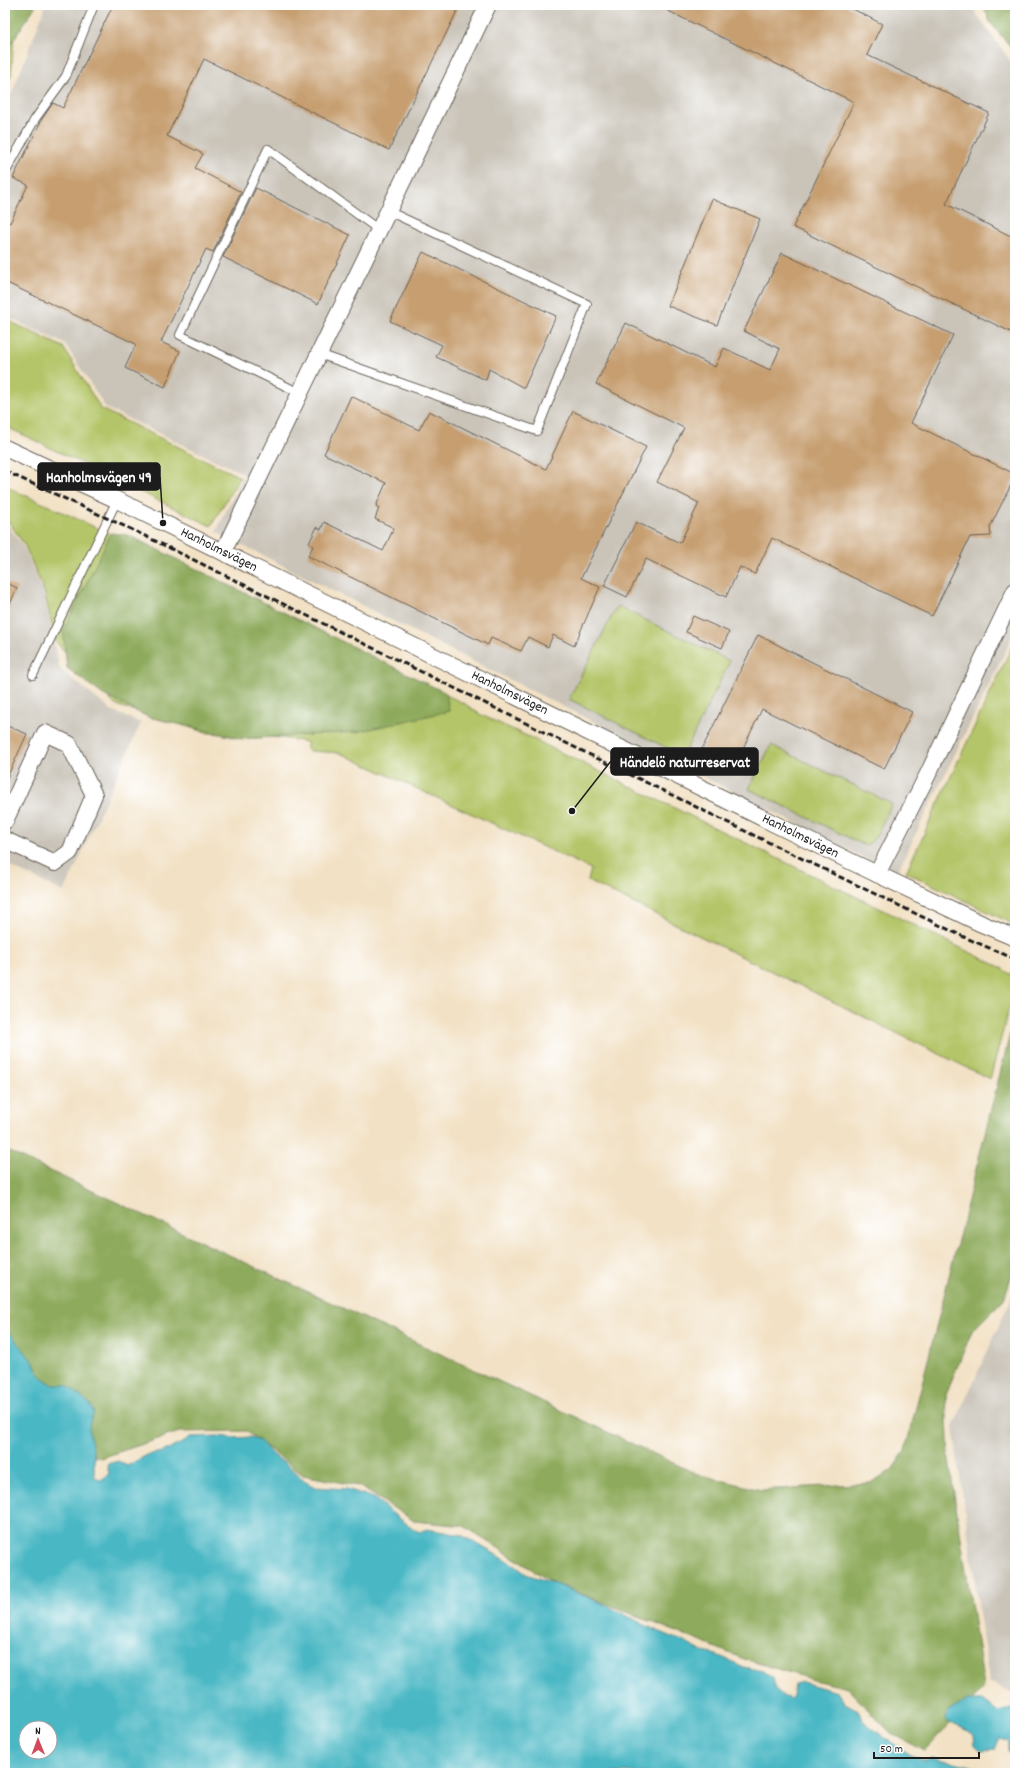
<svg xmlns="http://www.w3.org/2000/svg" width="1020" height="1778" viewBox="0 0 1020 1778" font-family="Dekko,sans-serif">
<rect width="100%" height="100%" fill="#fff"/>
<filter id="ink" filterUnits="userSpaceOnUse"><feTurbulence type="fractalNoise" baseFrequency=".025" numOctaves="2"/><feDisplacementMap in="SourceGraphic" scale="8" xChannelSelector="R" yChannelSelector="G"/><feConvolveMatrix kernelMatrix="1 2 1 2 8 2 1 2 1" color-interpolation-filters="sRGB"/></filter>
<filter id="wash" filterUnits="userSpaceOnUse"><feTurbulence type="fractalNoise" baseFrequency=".012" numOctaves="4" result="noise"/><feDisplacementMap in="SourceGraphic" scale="16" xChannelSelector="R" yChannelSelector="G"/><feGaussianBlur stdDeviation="0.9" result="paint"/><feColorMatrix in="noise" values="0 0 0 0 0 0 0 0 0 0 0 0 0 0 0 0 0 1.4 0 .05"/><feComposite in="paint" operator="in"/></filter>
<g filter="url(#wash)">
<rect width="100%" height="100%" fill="#f2e1c4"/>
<g fill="#c9c3b8">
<polygon points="46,5 972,5 977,15 1015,67 1015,632 896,874 216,532 244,474 106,408 65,344 5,316 5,111"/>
<polygon points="5,521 24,548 43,592 60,669 112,711 141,723 64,892 5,864"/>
<polygon points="1015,1286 1015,1694 989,1682 953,1427 1011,1299"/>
</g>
<g fill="#b3c568" stroke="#687042">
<polygon points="5,5 16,5 11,76 5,78"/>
<polygon points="5,319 63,347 101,409 240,477 211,526 5,426"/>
<polygon points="5,486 178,565 465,704 481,715 527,736 998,966 1015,977 1015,986 990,1079 588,881 591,869 340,753 310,751 307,749 307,742 282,738 208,733 115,705 56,642 44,591 25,546 9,522 5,519"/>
<polygon points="617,606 730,661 683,756 569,699"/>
<polygon points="1015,640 1015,925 906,872"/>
<polygon points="771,745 892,804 875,838 866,846 749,789"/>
</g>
<g fill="#8eaa5c" stroke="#55633c">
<polygon points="5,5 36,5 5,53"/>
<polygon points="983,5 1015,5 1015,52 990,22"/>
<polygon points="111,533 128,535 446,693 449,711 357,732 242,739 148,717 102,694 67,668 63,631"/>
<polygon points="1015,1014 1015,1265 1004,1299 972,1331 946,1394 949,1461 984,1687 925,1751 891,1733 847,1688 814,1680 744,1659 550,1581 464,1526 414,1521 359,1486 303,1475 246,1431 179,1432 101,1458 66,1450 5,1369 5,1150 697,1474 761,1490 870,1483 892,1470 905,1451"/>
</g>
<g fill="#4ab7c4" stroke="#336a70" fill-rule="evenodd">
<path d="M5,1327L34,1363L40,1376L53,1385H67L90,1404L94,1413C85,1428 91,1435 93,1451C95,1459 94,1468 94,1476L101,1480L109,1474L107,1464L118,1461L127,1466L147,1455L162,1452L180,1444L190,1437L218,1436L234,1438L251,1437L260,1441L271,1453L296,1472L304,1481L315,1487L347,1489L374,1498L397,1517L419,1532L427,1529L461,1535L513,1564L526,1574L553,1583L602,1603L653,1629L680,1640L703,1652L717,1655L744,1667L763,1671L773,1677C775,1691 777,1695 791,1699L793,1695L795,1684L802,1682L837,1692L845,1703L858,1710L862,1720L885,1738L910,1755L925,1760L933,1757C950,1763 972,1763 988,1773H5ZM26,1728H50V1752H26Z"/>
<path d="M968,1700H982L998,1712L1015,1708V1758H1013L1008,1751V1741L999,1739L995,1750L982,1751L975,1745L974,1735C965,1728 955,1727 945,1720L948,1712Z"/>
</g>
<g id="blocks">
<g fill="#c69e6f">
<polygon points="113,5 460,5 389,150 204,59 167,136 203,154 195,168 241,192 213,252 206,249 161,342 180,351 165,387 125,368 136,344 5,282 5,220 10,223 28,185 13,178 42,119 53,103 63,108"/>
<polygon points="656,5 845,5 882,24 867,55 989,113 946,204 1015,238 1015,334 793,227 854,102"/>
<polygon points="256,188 350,235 318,304 223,257"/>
<polygon points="712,199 760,219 717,325 668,306"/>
<polygon points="423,252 556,316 524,388 489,369 486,380 436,357 442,345 390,321"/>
<polygon points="782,253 953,335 911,423 1015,474 1015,477 990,527 991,536 970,537 932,616 772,538 755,574 740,567 726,597 646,559 627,597 604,586 636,522 680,543 699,503 657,482 684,428 596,384 626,323 715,367 724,348 770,370 780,349 744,331"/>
<polygon points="351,396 419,430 429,411 546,469 573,411 646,447 581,578 600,587 574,646 553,635 548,647 528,637 521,651 491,638 488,645 308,556 313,546 309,543 317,527 321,530 324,522 383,551 394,528 375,519 379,508 376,506 386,483 324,454"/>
<polygon points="5,582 17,588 5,615"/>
<polygon points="693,616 729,632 722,648 686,632"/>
<polygon points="758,635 912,712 884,769 762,709 735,765 727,761 725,765 709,758 711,753 702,749"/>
<polygon points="5,725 27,734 5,782"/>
</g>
</g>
</g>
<g filter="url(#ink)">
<use href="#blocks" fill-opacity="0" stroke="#676157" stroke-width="1"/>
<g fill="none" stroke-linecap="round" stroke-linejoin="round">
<defs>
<g id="lane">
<polyline points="5,173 35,119 66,76 94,5"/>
<polyline points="319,354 537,431 587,304 388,211"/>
<polyline points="300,393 180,335 268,149 379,230"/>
<polyline points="33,675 117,500"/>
</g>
<g id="street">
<path id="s1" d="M5,448L117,500L856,864L982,924L1015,938"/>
<polyline points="223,552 488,5"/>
<polyline points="5,821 45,733 69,744 94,795 70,852 55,863 5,840"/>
<polyline points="877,874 927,776 1015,591"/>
</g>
</defs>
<use href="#lane" stroke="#676157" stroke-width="10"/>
<use href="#street" stroke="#676157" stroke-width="18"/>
<use href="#lane" stroke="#fff" stroke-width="8"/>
<use href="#street" stroke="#fff" stroke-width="16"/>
<g stroke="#1c1c1c" stroke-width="3" stroke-dasharray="6 3" stroke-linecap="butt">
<polyline points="5,27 6,5"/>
<polyline points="5,471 137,532 743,830 964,937 1015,959"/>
</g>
</g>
</g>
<g text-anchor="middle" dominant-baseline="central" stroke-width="3.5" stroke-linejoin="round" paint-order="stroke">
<g font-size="14" fill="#1c1c1c" stroke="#fff">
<text stroke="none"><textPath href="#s1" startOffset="237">Hanholmsvägen</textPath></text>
<text stroke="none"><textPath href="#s1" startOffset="561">Hanholmsvägen</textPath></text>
<text stroke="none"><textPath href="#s1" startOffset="885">Hanholmsvägen</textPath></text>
</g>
</g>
<path fill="none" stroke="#1c1c1c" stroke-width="1.5" d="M163 523L160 477M572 811L611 761"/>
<g fill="#1c1c1c" stroke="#fff" stroke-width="1.5">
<circle cx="163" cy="523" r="4"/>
<circle cx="572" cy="811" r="4"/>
</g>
<g fill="#1c1c1c" stroke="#1c1c1c" stroke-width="1.5">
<rect x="38" y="463" width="122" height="27" rx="4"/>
<rect x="611" y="748" width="147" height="27" rx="4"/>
</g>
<g font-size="15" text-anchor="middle" font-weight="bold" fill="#fff">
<text x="99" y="482">Hanholmsvägen 49</text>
<text x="685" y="767">Händelö naturreservat</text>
</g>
<rect width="1020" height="1778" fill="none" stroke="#fff" stroke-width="20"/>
<g transform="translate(38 1740) rotate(359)"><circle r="19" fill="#ffffff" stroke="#a4a4a4"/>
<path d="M0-3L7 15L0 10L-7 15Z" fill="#d1495b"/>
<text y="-6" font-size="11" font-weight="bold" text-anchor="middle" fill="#1c1c1c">N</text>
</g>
<path d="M874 1752v6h105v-6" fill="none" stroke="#1c1c1c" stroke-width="2"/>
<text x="880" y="1752" font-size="12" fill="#1c1c1c" stroke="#ffffff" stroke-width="3" paint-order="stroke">50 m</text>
</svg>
